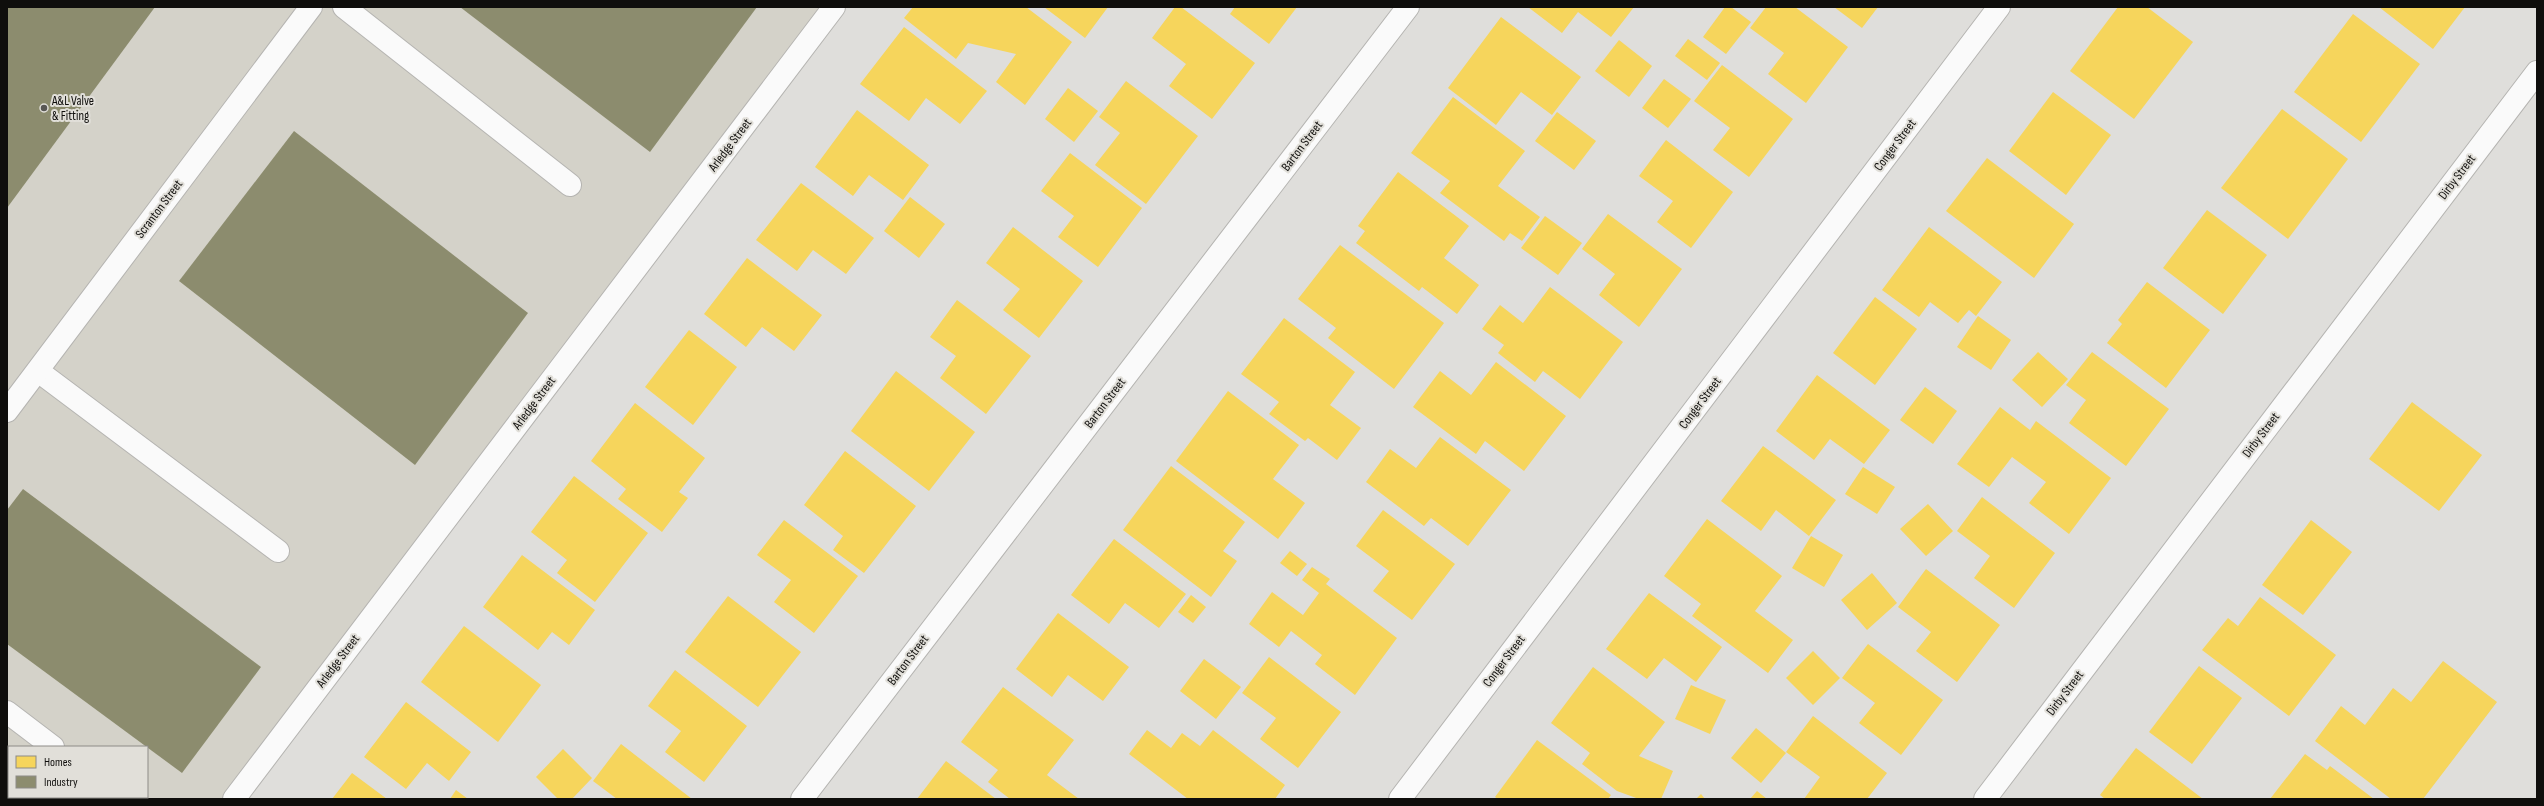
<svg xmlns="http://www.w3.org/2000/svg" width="2544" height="806" viewBox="0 0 2544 806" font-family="'Sofia Sans Condensed',sans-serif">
<rect width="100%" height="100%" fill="#dfdedb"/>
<path fill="#d4d2c9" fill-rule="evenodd" d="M7,7H824L226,799H7ZM9,747H147V797H9Z"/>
<g fill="#f6d55c">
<polygon points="913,7 1026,7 1072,42 1025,105 996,82 1016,54 968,43 956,59 904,18"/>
<polygon points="1044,7 1108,7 1085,38"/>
<polygon points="1175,7 1181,7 1255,63 1212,119 1169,86 1186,64 1152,38"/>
<polygon points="1235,7 1297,7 1269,44 1230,14"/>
<polygon points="1528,7 1634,7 1611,37 1578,12 1562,33"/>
<polygon points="1725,7 1731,7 1751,22 1726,54 1703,37"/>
<polygon points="1766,7 1795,7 1848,47 1806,103 1768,74 1784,53 1750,28"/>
<polygon points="1834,7 1878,7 1862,28"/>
<polygon points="2118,7 2147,7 2193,42 2134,119 2070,71"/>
<polygon points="2379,7 2465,7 2433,49"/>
<polygon points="2353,14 2420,64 2361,142 2294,92"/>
<polygon points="1501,17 1581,77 1552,115 1521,92 1496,125 1448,88"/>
<polygon points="904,27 987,91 960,124 926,98 909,121 860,84"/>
<polygon points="1688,39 1720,63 1707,80 1675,56"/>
<polygon points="1619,40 1652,66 1629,97 1595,71"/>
<polygon points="1722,65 1793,119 1749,177 1713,150 1730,128 1694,101"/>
<polygon points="1664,79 1691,99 1668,128 1642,108"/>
<polygon points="1126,81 1198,136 1146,204 1095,165 1120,133 1099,117"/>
<polygon points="1068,88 1098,111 1074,142 1045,119"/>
<polygon points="2053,92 2111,135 2066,195 2009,151"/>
<polygon points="1453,97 1525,151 1498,186 1540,217 1522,241 1510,233 1504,241 1440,193 1450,181 1411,153"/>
<polygon points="2282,109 2348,159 2288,239 2221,188"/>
<polygon points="857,110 929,165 903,200 869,175 853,196 815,167"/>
<polygon points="1557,112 1596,141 1574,170 1535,141"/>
<polygon points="1666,140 1733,192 1691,248 1657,222 1673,201 1639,176"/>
<polygon points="1070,153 1142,208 1098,267 1058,237 1074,216 1041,191"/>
<polygon points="1987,158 2074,224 2034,278 1946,211"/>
<polygon points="1398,172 1469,226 1444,258 1479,285 1457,314 1422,287 1419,291 1356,243 1365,231 1358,226"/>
<polygon points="801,183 874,238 846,274 813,250 797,271 756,240"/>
<polygon points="910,197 945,224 919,258 884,231"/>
<polygon points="2207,210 2267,255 2223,314 2163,268"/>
<polygon points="1608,214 1682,269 1639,327 1599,295 1615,274 1582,249"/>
<polygon points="1545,216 1582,243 1558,275 1521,248"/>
<polygon points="1013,227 1083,281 1039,338 1003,310 1020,289 986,263"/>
<polygon points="1929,227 2002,282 1976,316 1969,310 1958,323 1930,302 1919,317 1882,290"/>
<polygon points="1340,245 1444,323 1394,389 1328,338 1336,328 1298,299"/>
<polygon points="747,258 822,315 794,351 762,327 746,347 704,314"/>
<polygon points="2147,282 2210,330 2166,388 2107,343 2122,324 2118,320"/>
<polygon points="1550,287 1623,342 1580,399 1543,371 1535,382 1498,353 1504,345 1482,329 1500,305 1523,323"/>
<polygon points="1875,297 1917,329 1875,385 1833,353"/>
<polygon points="957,300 1031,356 986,414 940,378 956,356 930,337"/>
<polygon points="1978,316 2011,340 1991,370 1957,347"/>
<polygon points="1284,318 1355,372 1330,405 1361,428 1337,460 1308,438 1305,441 1269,414 1279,402 1241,374"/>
<polygon points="689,330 737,367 693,425 645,387"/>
<polygon points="2038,352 2068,379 2042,407 2012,380"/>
<polygon points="2092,352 2169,409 2126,466 2069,423 2086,400 2066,385"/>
<polygon points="1496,362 1566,416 1524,471 1485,441 1476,454 1413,407 1440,371 1471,395"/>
<polygon points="896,371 975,432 929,491 851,431"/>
<polygon points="1817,375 1890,430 1864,464 1830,439 1814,460 1776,431"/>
<polygon points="1925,387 1957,411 1933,444 1900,420"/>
<polygon points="1228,391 1299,445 1273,479 1305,503 1278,539 1176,461"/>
<polygon points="2412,402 2482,455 2439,511 2369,459"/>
<polygon points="635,403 705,458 679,492 688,498 662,532 618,499 626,489 591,461"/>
<polygon points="2000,407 2030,430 2036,421 2111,478 2069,534 2029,503 2046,482 2012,457 1989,487 1957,464"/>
<polygon points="1440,437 1511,490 1468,546 1431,518 1424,526 1366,482 1390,449 1416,468"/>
<polygon points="1763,446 1836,500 1809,536 1776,510 1761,531 1721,501"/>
<polygon points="845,451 916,506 864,573 833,550 843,536 804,505"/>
<polygon points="1171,466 1245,522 1223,551 1237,561 1211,597 1123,530"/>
<polygon points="1863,467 1895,487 1877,514 1845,494"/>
<polygon points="574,476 648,533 595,602 557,573 567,560 531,532"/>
<polygon points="1982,497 2055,553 2014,608 1974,578 1990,556 1957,531"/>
<polygon points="1928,504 1953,531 1926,556 1900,529"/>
<polygon points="1383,510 1455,564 1412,620 1373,591 1389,571 1356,546"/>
<polygon points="1707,519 1782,576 1755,611 1793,640 1768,673 1692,616 1701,604 1664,576"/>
<polygon points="784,520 858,576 814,633 774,602 791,580 757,555"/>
<polygon points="2311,520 2352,552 2303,615 2262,585"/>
<polygon points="1811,536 1843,555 1824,587 1792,568"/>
<polygon points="1114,539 1186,594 1159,628 1125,603 1109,624 1071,595"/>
<polygon points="1290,551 1307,564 1297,576 1280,563"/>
<polygon points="522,555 595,610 569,645 552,632 538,650 483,607"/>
<polygon points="1312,567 1330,579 1326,584 1397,638 1355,695 1315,664 1322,655 1291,631 1279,647 1249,624 1272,592 1303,615 1319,593 1302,580"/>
<polygon points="1926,569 2000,625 1957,682 1916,651 1931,632 1898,607"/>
<polygon points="1872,573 1897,603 1867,630 1841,600"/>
<polygon points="1649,593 1722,647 1696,682 1664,658 1647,679 1606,649"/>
<polygon points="1191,595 1206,607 1193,623 1178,612"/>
<polygon points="728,596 801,652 758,707 685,652"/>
<polygon points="2260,597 2336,655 2289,716 2202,650 2228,618 2238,626"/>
<polygon points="1058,613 1129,667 1103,701 1068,675 1052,697 1016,669"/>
<polygon points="464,626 541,685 498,742 421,682"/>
<polygon points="1868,644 1943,700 1901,755 1859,723 1875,703 1842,678"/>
<polygon points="1813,651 1840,678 1813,705 1786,678"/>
<polygon points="1269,657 1341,712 1298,768 1260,739 1276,718 1242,693"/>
<polygon points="1204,659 1241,687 1216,719 1180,691"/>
<polygon points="2443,661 2497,702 2423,799 2391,799 2315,741 2341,706 2365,725 2393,688 2411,702"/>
<polygon points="2199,666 2242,698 2192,764 2149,732"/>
<polygon points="1593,667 1665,722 1639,756 1673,771 1661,799 1639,799 1617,791 1582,764 1590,753 1551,723"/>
<polygon points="675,670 747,726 704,782 665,752 681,731 648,706"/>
<polygon points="1691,685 1726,700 1710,734 1675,719"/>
<polygon points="1003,687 1074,740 1047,775 1079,799 1010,799 988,782 998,770 961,742"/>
<polygon points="406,702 471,752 449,781 427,763 406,789 364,757"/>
<polygon points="1813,716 1887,773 1867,799 1804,799 1820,777 1786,752"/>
<polygon points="1756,728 1786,753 1761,783 1731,758"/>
<polygon points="1147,730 1171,748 1182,733 1200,746 1213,730 1285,785 1275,799 1188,799 1129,754"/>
<polygon points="1537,740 1611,795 1608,799 1498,799 1495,797"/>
<polygon points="621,744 692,799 617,799 593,781"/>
<polygon points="2136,748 2203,799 2105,799 2100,795"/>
<polygon points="563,749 592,778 572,799 558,799 536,777"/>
<polygon points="2305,754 2327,770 2330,766 2374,799 2270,799"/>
<polygon points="946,761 996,799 917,799"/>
<polygon points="352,773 387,799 332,799"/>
<polygon points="456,790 468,799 450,799"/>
<polygon points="1757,791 1767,799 1750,799"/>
<polygon points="1701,794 1705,799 1696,799"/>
</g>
<g fill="#8c8c6e">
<polygon points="7,7 155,7 7,208"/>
<polygon points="460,7 757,7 650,152"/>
<polygon points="294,131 528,313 415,465 179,281"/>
<polygon points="23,489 261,667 182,773 7,644 7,510"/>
</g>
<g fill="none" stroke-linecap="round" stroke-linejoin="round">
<defs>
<g id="lane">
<polyline points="344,7 570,185"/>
<polyline points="38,371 278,551"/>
<polyline points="7,712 53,747"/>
<polyline points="118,797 121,799"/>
</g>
<g id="street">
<polyline points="7,411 311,7"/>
<polyline points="234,799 834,7"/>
<polyline points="802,799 1408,7"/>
<polyline points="1400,799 1999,7"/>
<polyline points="1985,799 2537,72"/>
</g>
</defs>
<use href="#lane" stroke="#b5b4b1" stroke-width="24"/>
<use href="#street" stroke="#b5b4b1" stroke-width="24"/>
<use href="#lane" stroke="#fafafa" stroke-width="22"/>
<use href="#street" stroke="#fafafa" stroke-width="22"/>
</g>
<circle fill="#585754" stroke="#e1dfd9" stroke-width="1.5" cx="44" cy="108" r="4"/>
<g text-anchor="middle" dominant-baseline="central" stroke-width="4" stroke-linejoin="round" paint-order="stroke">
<g font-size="13" fill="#0f0e0c" stroke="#e1dfd9" text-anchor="start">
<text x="52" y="101">A&amp;L Valve<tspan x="52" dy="15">&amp; Fitting</tspan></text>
</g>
<g font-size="13" fill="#0f0e0c" stroke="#e1dfd9">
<text transform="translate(730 145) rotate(-53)">Arledge Street</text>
<text transform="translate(1895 145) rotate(-53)">Conger Street</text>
<text transform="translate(1302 146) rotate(-53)">Barton Street</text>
<text transform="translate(2457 177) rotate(-53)">Dirby Street</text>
<text transform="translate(159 209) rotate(-53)">Scranton Street</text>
<text transform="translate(534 403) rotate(-53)">Arledge Street</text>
<text transform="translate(1105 403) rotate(-53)">Barton Street</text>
<text transform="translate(1700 403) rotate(-53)">Conger Street</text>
<text transform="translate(2261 435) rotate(-53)">Dirby Street</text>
<text transform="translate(908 660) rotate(-53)">Barton Street</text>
<text transform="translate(338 661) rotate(-53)">Arledge Street</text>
<text transform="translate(1504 661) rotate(-53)">Conger Street</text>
<text transform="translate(2065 693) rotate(-53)">Dirby Street</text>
</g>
</g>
<rect width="2544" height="806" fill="none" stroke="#0f0e0c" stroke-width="16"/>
<rect x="8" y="746" width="140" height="52" fill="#e1dfd9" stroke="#8d8b87"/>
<rect x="16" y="756" width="20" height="12" fill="#f6d55c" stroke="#8d8b87"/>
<text x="44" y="766" font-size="12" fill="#0f0e0c">Homes</text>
<rect x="16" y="776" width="20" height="12" fill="#8c8c6e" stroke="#8d8b87"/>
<text x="44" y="786" font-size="12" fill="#0f0e0c">Industry</text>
</svg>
